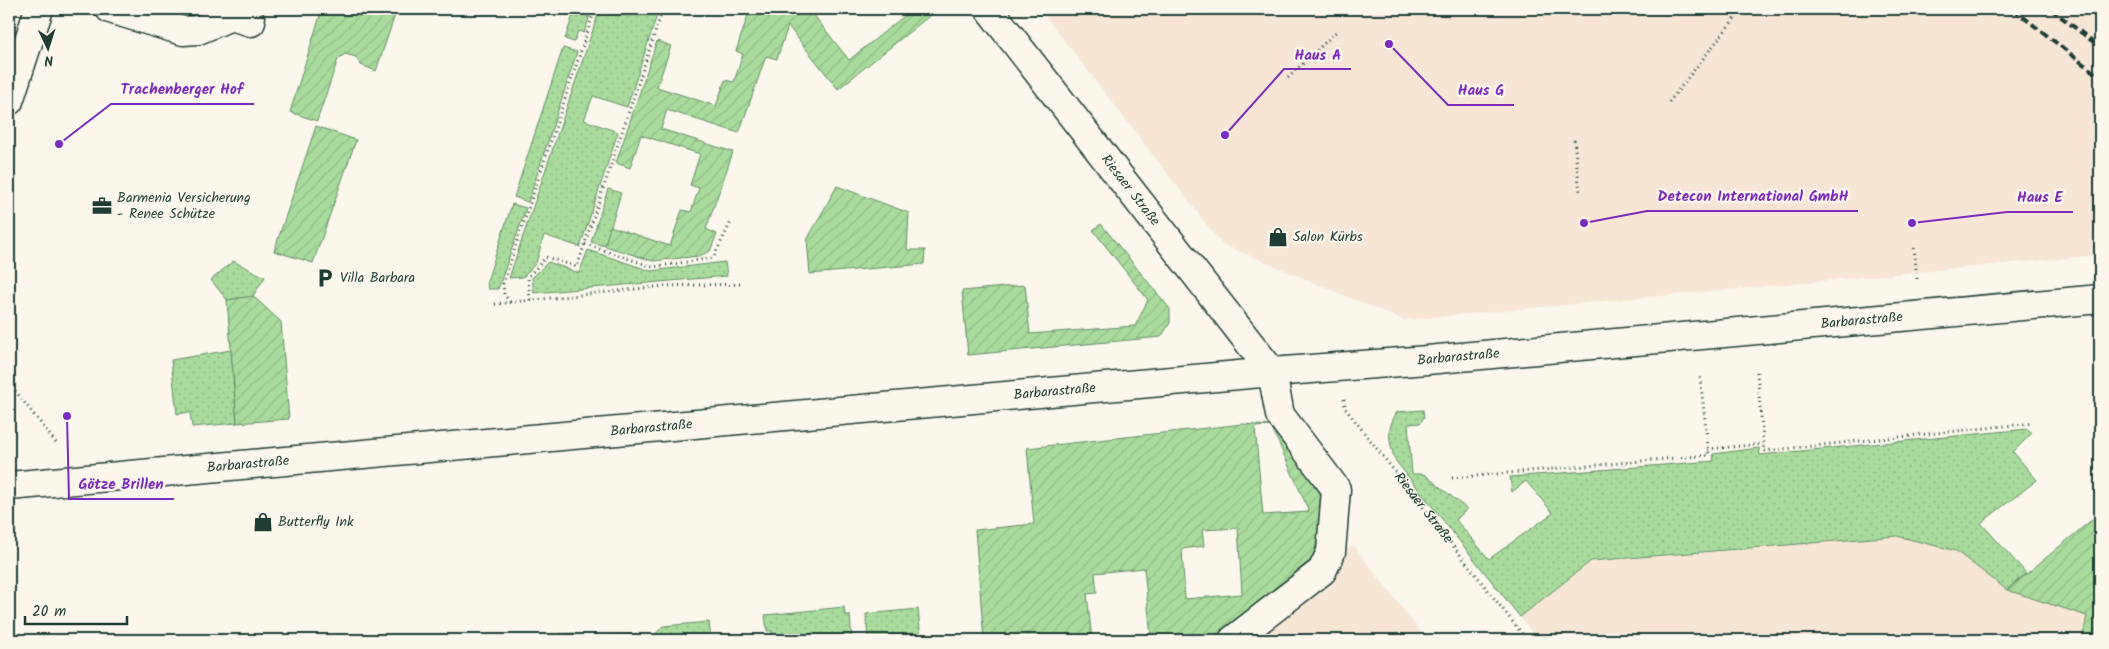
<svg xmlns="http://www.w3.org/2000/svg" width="2109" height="649" viewBox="0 0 2109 649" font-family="Kalam,sans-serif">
<defs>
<pattern id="grass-dots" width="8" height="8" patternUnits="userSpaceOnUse" patternTransform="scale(1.25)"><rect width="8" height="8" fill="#a9db9c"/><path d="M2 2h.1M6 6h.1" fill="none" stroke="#91bd87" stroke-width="1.8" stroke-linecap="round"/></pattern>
<pattern id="garden-furrows" width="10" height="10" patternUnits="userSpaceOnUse" patternTransform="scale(1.25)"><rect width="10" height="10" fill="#a9db9c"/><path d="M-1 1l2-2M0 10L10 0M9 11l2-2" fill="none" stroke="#91bd87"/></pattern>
</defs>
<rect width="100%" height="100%" fill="#fbf7ec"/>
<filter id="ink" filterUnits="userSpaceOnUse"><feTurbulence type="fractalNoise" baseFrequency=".02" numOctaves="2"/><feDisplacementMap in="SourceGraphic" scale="10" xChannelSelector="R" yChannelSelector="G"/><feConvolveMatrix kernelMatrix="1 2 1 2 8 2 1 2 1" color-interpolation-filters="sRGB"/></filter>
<g filter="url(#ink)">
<g fill="#f7e5d5">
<polygon points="1040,9 2100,9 2100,255 1403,320 1222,244"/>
<polygon points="1897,536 1956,551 2007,590 2088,616 2082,640 1538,640 1520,617 1591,562"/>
<polygon points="1354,546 1427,640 1211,640 1313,558"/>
</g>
<g fill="url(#grass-dots)" stroke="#648c68">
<polygon points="575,9 592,9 584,33 578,31 574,42 565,39"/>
<polygon points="600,9 659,9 627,107 593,96 584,120 618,132 580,247 544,235 536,263 523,277 509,278"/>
<polygon points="563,48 577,52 528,202 514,197"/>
<polygon points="608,189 621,193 605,246 591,242"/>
<polygon points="512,204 526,208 498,289 488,289 487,281"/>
<polygon points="588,250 651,271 725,262 727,276 534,293 532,278 548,262 579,273"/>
<polygon points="233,261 265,277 253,296 227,300 211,280"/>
<polygon points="231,350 237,423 192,427 190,412 177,414 171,360"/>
<path d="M1423,410L1424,417L1420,423L1408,424L1412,474H1424L1467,509L1456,520L1489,559L1553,513L1526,481L1512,492L1510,477L1714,461L1713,454L1759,448L1760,455L2028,429L2032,433L2013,452L2037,480L1981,523L2026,573L2007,590L1956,551L1897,536L1591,561L1520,617L1395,460C1389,441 1386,430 1397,412Z"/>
<polygon points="844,607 845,615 850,615 852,640 772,640 772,631 767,631 765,615"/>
<polygon points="918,609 921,640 868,640 866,614"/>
<polygon points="709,622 711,640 636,640 651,639 663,626"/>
</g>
<g fill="url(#garden-furrows)" stroke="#648c68" fill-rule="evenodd">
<polygon points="322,9 397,9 376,71 361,65 356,57 345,54 338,59 317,121 290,112"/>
<polygon points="750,9 809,9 849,60 913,9 930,9 933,13 838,89 788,26 777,59 766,56 739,133 667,110 661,129 733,152 706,229 717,234 710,251 699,256 653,261 605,246 610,226 670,246 682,210 691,212 699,188 690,185 700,154 641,135 630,168 616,163 657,41 671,46 657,87 716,106 725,80 734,82 743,54 736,51"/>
<polygon points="316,126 356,140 313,263 274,251"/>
<polygon points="837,186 909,213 907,250 925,250 924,264 810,274 807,240"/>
<polygon points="1101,224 1170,309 1170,323 1161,337 968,355 962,291 1025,285 1030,334 1135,326 1148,300 1093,230"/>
<polygon points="253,296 281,322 289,419 237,423 227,300"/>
<path d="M1243,424L1271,426L1322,496L1323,517L1313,558L1211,640H1122L1151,637L1144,568L1095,573L1097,593L1087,594L1092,640H984L975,530L1034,524L1027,448ZM1271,426L1309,511L1308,512L1263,515L1255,427ZM1238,528L1242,594L1185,599L1182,549L1204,546L1202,530Z"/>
<polygon points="2100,513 2100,640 2082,640 2087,616 2007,590"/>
<polygon points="574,633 576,638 636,634 636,640 559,640 559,634"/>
</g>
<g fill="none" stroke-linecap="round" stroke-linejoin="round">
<defs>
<g id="minor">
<polyline points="110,9 183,31 198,30 231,16 251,22"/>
<path id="s2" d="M989,9L1272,372L1280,415L1336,489L1331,552L1322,571L1233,640"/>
<polyline points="9,101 39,9"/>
<path id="s3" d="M9,486L1272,372L1427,360L2100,299"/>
</g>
</defs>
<use href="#minor" stroke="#1f3d34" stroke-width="31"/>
<g stroke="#1f3d34" stroke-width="3" stroke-dasharray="1 4" stroke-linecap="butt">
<polyline points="1288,78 1337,31"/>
<polyline points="1669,102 1742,9"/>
<polyline points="1574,140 1580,192"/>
<polyline points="585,244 653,267 713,258 732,220"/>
<polyline points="1914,248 1917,279"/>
<polyline points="530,300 528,277 546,257 577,267 663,9"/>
<polyline points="510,302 504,294 503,284 595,9"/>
<polyline points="495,304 664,286 740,284"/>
<polyline points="1757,372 1764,451 2033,423"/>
<polyline points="9,383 57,444"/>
<path id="s1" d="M1344,399L1345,408L1527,640"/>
<polyline points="1708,449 1763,444"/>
<polyline points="1452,478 1709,455 1700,377"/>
</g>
<use href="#minor" stroke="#fbf7ec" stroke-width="28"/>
<g stroke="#1f3d34" stroke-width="4" stroke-dasharray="8 4" stroke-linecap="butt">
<polyline points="2013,9 2100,77"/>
<polyline points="2051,9 2100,47"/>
</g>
</g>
</g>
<defs>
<symbol id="office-bare" viewBox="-9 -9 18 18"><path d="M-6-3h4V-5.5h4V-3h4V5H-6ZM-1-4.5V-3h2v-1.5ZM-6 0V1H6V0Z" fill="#1f3d34" stroke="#fbf7ec" stroke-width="2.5" paint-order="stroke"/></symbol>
<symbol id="shop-bare" viewBox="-9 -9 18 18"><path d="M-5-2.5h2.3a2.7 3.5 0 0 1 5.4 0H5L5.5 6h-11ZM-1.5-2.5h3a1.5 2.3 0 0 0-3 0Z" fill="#1f3d34" stroke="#fbf7ec" stroke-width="2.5" paint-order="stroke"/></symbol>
<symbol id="parking-bare" viewBox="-9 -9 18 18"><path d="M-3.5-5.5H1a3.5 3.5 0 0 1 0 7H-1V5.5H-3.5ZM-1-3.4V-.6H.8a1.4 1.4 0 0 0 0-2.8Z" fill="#1f3d34" stroke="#fbf7ec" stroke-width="2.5" paint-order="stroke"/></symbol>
</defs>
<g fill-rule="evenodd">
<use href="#office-bare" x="88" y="192" width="28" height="28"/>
<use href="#shop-bare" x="1264" y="223" width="28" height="28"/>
<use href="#parking-bare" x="311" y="264" width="28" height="28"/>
<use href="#shop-bare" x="249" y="508" width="28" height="28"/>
</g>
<g text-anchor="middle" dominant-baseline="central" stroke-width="4.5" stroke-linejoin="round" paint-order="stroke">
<g font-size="14" fill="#1f3d34" stroke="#fbf7ec">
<text stroke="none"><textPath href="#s2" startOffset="230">Riesaer Straße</textPath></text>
<text stroke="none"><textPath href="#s3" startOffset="1860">Barbarastraße</textPath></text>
<text stroke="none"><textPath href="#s3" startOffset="1455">Barbarastraße</textPath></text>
<text stroke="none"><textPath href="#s3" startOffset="1050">Barbarastraße</textPath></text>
<text stroke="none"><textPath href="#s3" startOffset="645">Barbarastraße</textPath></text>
<text stroke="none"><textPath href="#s3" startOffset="240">Barbarastraße</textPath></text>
<text stroke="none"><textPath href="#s1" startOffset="136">Riesaer Straße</textPath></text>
</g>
<g font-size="14" fill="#1f3d34" stroke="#fbf7ec" text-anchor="start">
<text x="117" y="198">Barmenia Versicherung<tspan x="117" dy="16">- Renee Schütze</tspan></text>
<text x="1293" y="237">Salon Kürbs</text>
<text x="340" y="278">Villa Barbara</text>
<text x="278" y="522">Butterfly Ink</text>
</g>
</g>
<path fill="none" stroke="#7b2cbf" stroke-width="2" d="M1225 135L1284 69H1351M59 144L111 104H254M1389 44L1448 105H1514M1584 223L1647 211H1858M1912 223L2007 212H2073M67 416L69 499H174"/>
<g fill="#7b2cbf" stroke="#fbf7ec" stroke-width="2">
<circle cx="1225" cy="135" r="5"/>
<circle cx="59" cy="144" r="5"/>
<circle cx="1389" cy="44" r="5"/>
<circle cx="1584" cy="223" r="5"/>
<circle cx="1912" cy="223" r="5"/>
<circle cx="67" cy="416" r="5"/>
</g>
<g font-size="15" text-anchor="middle" font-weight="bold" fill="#7b2cbf" stroke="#fbf7ec" stroke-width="4.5" stroke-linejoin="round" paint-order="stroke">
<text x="1318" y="60">Haus A</text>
<text x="182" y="94">Trachenberger Hof</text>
<text x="1481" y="95">Haus G</text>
<text x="1753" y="201">Detecon International GmbH</text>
<text x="2040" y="202">Haus E</text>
<text x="121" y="489">Götze Brillen</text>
</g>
<rect width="2109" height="649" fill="none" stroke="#fbf7ec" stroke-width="30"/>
<rect x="15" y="15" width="2079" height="619" fill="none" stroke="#1f3d34" stroke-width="2" filter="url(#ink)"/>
<g transform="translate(48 48) rotate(176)" stroke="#fbf7ec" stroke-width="4" paint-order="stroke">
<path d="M0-4L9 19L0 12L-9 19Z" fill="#1f3d34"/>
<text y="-8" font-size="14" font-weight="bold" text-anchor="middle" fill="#1f3d34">N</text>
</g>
<path d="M25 616v8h102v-8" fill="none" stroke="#1f3d34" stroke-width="2.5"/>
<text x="32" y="616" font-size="15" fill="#1f3d34" stroke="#fbf7ec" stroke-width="4" paint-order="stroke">20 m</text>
</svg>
